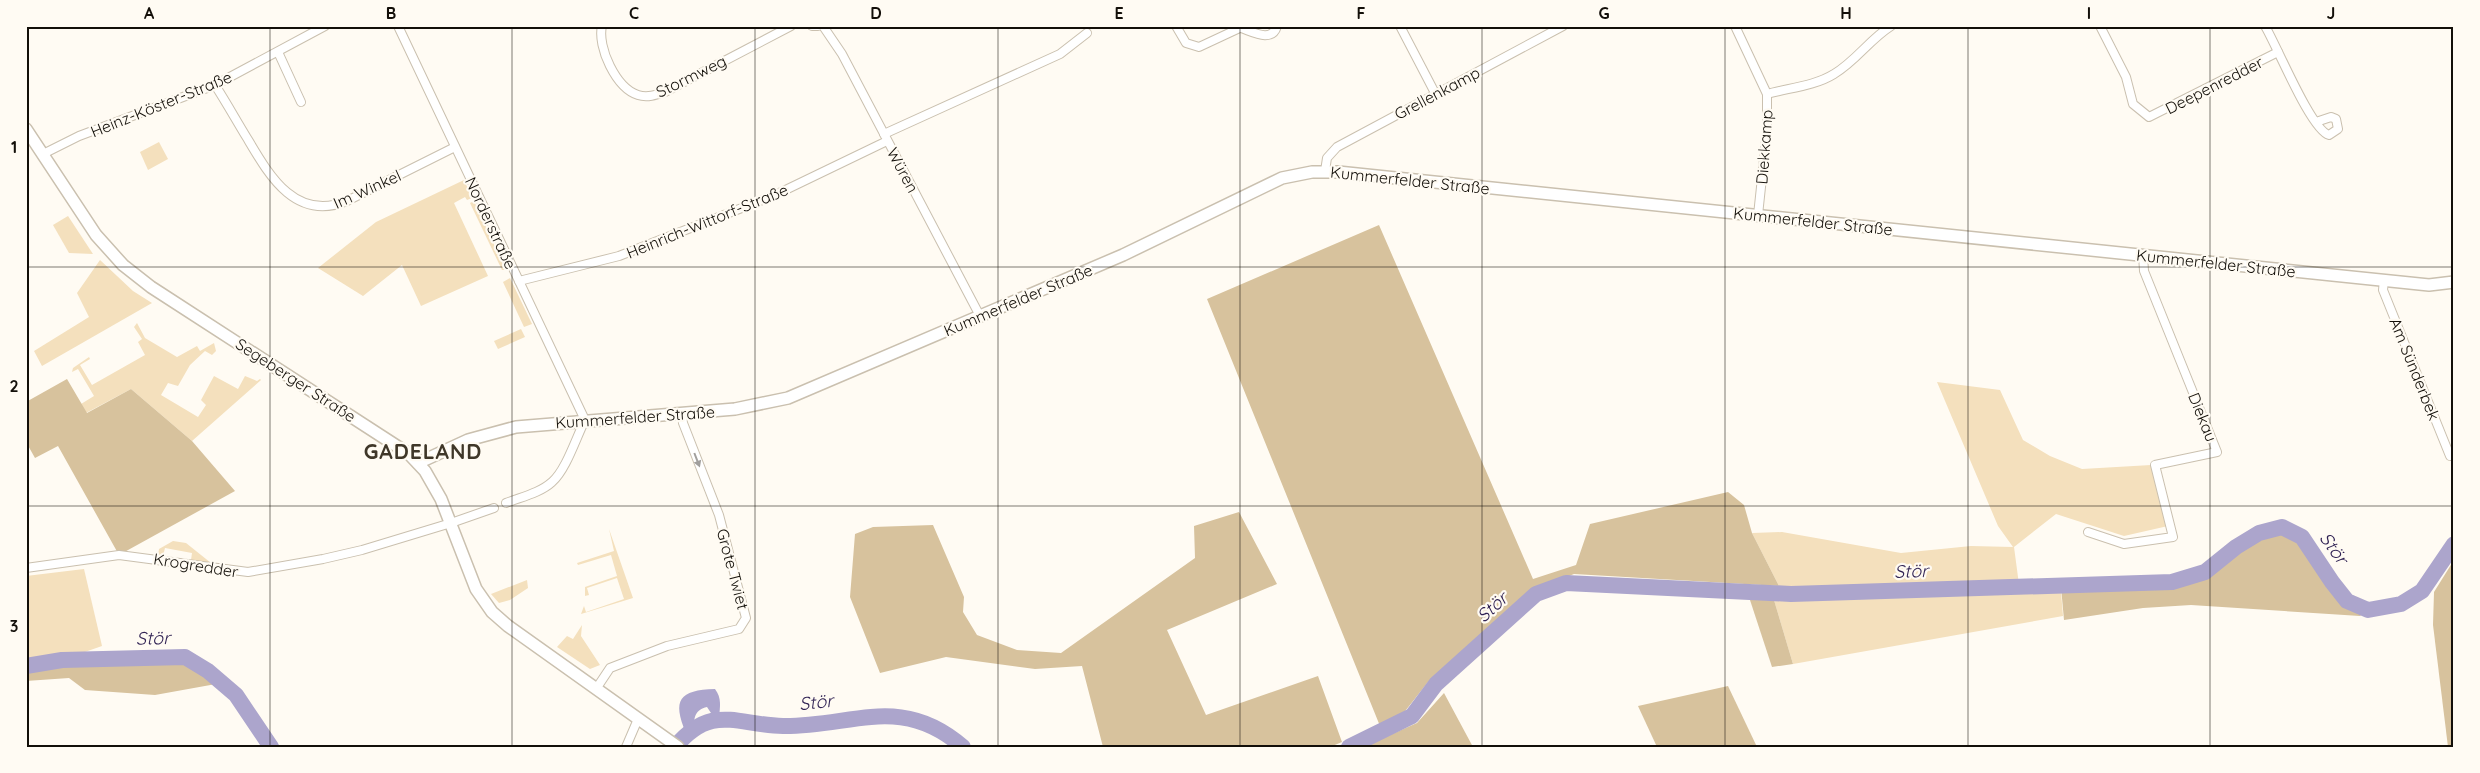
<svg xmlns="http://www.w3.org/2000/svg" width="2480" height="773" viewBox="0 0 2480 773" font-family="Quicksand,sans-serif">
<rect width="100%" height="100%" fill="#fffbf3"/>
<g fill="#f4e0bd">
<polygon points="159,142 168,159 148,170 140,152"/>
<polygon points="464,180 472,198 467,200 465,197 454,203 488,276 421,306 402,265 363,296 318,268 376,222"/>
<polygon points="474,201 505,268 505,270 502,270 470,203"/>
<polygon points="68,216 93,254 69,253 53,225"/>
<polygon points="100,260 133,291 152,303 42,366 34,351 89,317 77,293"/>
<polygon points="510,278 532,324 524,327 503,282"/>
<polygon points="137,323 145,338 177,357 197,346 200,351 214,343 216,351 212,355 205,351 190,365 178,386 168,383 161,395 198,417 206,405 201,400 214,376 238,389 245,376 257,381 260,379 261,380 192,441 131,389 86,413 81,404 94,396 78,369 72,372 73,368 89,357 90,359 80,365 92,385 145,355 138,342 142,339 134,327"/>
<polygon points="521,329 525,337 498,349 494,341"/>
<polygon points="1937,382 2000,390 2023,440 2050,456 2082,469 2151,465 2168,526 2124,536 2056,514 2014,547 2020,592 2061,592 2063,616 1793,664 1774,600 1779,586 1752,533 1782,532 1901,553 1971,546 2013,547 1998,526"/>
<polygon points="609,529 633,598 581,614 584,606 586,612 624,599 617,578 587,588 589,595 585,596 585,587 617,576 611,555 578,565 577,563 614,551"/>
<polygon points="173,541 186,543 211,563 191,560 192,553 165,548 163,556 158,555 159,549"/>
<polygon points="84,569 102,646 62,660 26,666 26,576"/>
<polygon points="527,580 528,588 510,600 499,603 491,594"/>
<polygon points="582,625 581,636 600,665 590,669 557,647 567,636 573,639"/>
</g>
<g fill="#d7c29d">
<polygon points="1379,225 1533,579 1576,565 1590,524 1728,492 1744,505 1752,533 1779,586 1574,574 1537,589 1428,682 1402,715 1380,726 1207,299"/>
<polygon points="67,379 87,413 131,389 192,441 235,491 119,555 58,446 35,458 26,442 26,402"/>
<polygon points="1239,512 1277,584 1167,630 1206,715 1318,676 1342,742 1330,747 1103,747 1082,666 1035,669 946,657 880,673 850,597 855,534 873,527 933,525 964,597 963,612 977,635 1017,650 1061,653 1195,558 1194,526"/>
<polygon points="2282,527 2302,537 2332,582 2347,601 2368,610 2360,616 2191,605 2143,608 2064,620 2061,587 2172,582 2205,572 2236,547 2259,533"/>
<polygon points="2454,560 2454,747 2448,747 2433,625 2434,592"/>
<polygon points="1749,597 1774,600 1793,664 1772,667"/>
<polygon points="185,657 206,670 216,684 155,695 85,690 69,678 26,681 26,666 62,660"/>
<polygon points="1728,686 1757,747 1657,747 1638,706"/>
<polygon points="1444,693 1473,747 1363,747 1417,723"/>
</g>
<path fill="#aca5cc" d="M715,689C722,698 720,707 719,718L715,719L707,707C695,710 694,717 694,728L686,733C672,700 679,690 715,689Z"/>
<g fill="none" stroke-linecap="round" stroke-linejoin="round">
<g stroke="#aca5cc" stroke-width="16">
<polyline points="26,666 62,660 185,657 208,671 236,695 271,747"/>
<path d="M675,747C712,703 736,725 783,726C852,727 901,693 963,747"/>
<polyline points="1349,747 1412,716 1436,684 1536,594 1566,583 1791,594 2172,582 2205,572 2236,547 2259,533 2282,527 2302,537 2332,582 2347,601 2368,610 2401,604 2422,591 2454,544"/>
</g>
<defs>
<g id="street">
<path d="M398,26L585,420C576,438 566,470 552,482C540,493 521,497 506,503"/>
<path d="M602,26C597,47 616,88 638,95C647,98 656,95 665,92L791,26"/>
<polyline points="812,26 818,26"/>
<polyline points="823,26 842,54 980,316"/>
<polyline points="1176,26 1186,43 1199,47 1244,26"/>
<polyline points="1400,26 1435,93"/>
<polyline points="1735,26 1767,94 1767,131 1758,215"/>
<polyline points="2100,26 2126,77 2133,104 2149,117 2278,52"/>
<path d="M2265,26C2277,46 2311,130 2329,135L2338,129L2336,119L2331,117L2316,122"/>
<path d="M1241,28C1253,32 1272,43 1277,26"/>
<polyline points="278,52 301,102"/>
<path d="M215,85C226,102 236,120 247,138C269,175 295,222 347,201L455,147"/>
<path d="M1767,94C1788,88 1815,86 1834,74C1856,61 1870,39 1891,26"/>
<polyline points="884,134 1060,54 1087,33"/>
<polyline points="43,154 79,136 215,85 325,26"/>
<polyline points="1325,171 1327,158 1337,147 1563,26"/>
<polyline points="2384,280 2383,290 2450,456"/>
<polyline points="519,281 619,256 775,195 887,141"/>
<polyline points="2088,532 2124,544 2173,537 2155,465 2217,452 2144,271 2143,255"/>
<polyline points="26,568 119,555 248,572 323,559 362,550 451,523 494,508"/>
<polyline points="596,689 610,668 667,646 739,629 746,618 719,515 683,423 682,414"/>
<polyline points="626,747 638,719"/>
</g>
<g id="secondary">
<polyline points="26,129 96,235 123,265 151,287 409,454 425,471 441,499 476,589 492,612 508,626 678,747"/>
<polyline points="418,463 468,440 516,427 735,409 788,398 1123,255 1282,178 1312,172 1338,172 2429,285 2454,282"/>
</g>
</defs>
<use href="#street" stroke="#cac0af" stroke-width="10"/>
<use href="#secondary" stroke="#cac0af" stroke-width="14"/>
<use href="#street" stroke="#fff" stroke-width="8"/>
<use href="#secondary" stroke="#fff" stroke-width="11"/>
</g>
<defs><path id="oneway-solid" d="M-6-.8H1V-3.2L6.5 0L1 3.2V.8H-6Z" transform="scale(1.25)"/></defs>
<use fill="#a19f9d" href="#oneway-solid" transform="translate(697 460) rotate(69)"/>
<path fill="none" stroke="#130f09" stroke-width="1" stroke-opacity="0.55" d="M270,26V747M512,26V747M755,26V747M998,26V747M1240,26V747M1482,26V747M1725,26V747M1968,26V747M2210,26V747M26,267H2454M26,506H2454"/>
<g text-anchor="middle" dominant-baseline="central" stroke-width="4.5" stroke-linejoin="round" paint-order="stroke">
<g font-size="16" fill="#130f09" stroke="#fffbf3">
<text transform="translate(691 76) rotate(-26)">Stormweg</text>
<text transform="translate(2214 85) rotate(-27)">Deepenredder</text>
<text transform="translate(1437 93) rotate(-28)">Grellenkamp</text>
<text transform="translate(161 104) rotate(-22)">Heinz-Köster-Straße</text>
<text transform="translate(1764 147) rotate(-86)">Diekkamp</text>
<text transform="translate(903 170) rotate(62)">Würen</text>
<text transform="translate(1410 180) rotate(6)">Kummerfelder Straße</text>
<text transform="translate(367 189) rotate(-24)">Im Winkel</text>
<text transform="translate(707 221) rotate(-22)">Heinrich-Wittorf-Straße</text>
<text transform="translate(1813 221) rotate(6)">Kummerfelder Straße</text>
<text transform="translate(491 223) rotate(65)">Norderstraße</text>
<text transform="translate(2216 263) rotate(6)">Kummerfelder Straße</text>
<text transform="translate(1018 300) rotate(-23)">Kummerfelder Straße</text>
<text transform="translate(2415 369) rotate(68)">Am Sünderbek</text>
<text transform="translate(296 380) rotate(33)">Segeberger Straße</text>
<text transform="translate(635 417) rotate(-4)">Kummerfelder Straße</text>
<text transform="translate(2203 417) rotate(68)">Diekau</text>
<text transform="translate(196 565) rotate(9)">Krogredder</text>
<text transform="translate(733 569) rotate(75)">Grote Twiet</text>
</g>
<g font-size="18" font-style="italic" fill="#302253" stroke="#fffbf3">
<text transform="translate(2334 548) rotate(54)">Stör</text>
<text transform="translate(1911 571) rotate(-2)">Stör</text>
<text transform="translate(1492 607) rotate(-42)">Stör</text>
<text transform="translate(153 638) rotate(-1)">Stör</text>
<text transform="translate(816 702) rotate(-6)">Stör</text>
</g>
<g font-size="21" font-weight="bold" letter-spacing="1" fill="#3f3729" stroke="#fffbf3">
<text x="423" y="451">GADELAND</text>
</g>
</g>
<rect width="2480" height="773" fill="none" stroke="#fffbf3" stroke-width="55"/>
<rect x="28" y="28" width="2424" height="718" fill="none" stroke="#130f09" stroke-width="2"/>
<g font-size="16" text-anchor="middle" font-weight="bold" fill="#130f09">
<text x="149" y="19">A</text>
<text x="391" y="19">B</text>
<text x="634" y="19">C</text>
<text x="876" y="19">D</text>
<text x="1119" y="19">E</text>
<text x="1361" y="19">F</text>
<text x="1604" y="19">G</text>
<text x="1846" y="19">H</text>
<text x="2089" y="19">I</text>
<text x="2331" y="19">J</text>
<text x="14" y="153">1</text>
<text x="14" y="392">2</text>
<text x="14" y="632">3</text>
</g>
</svg>
